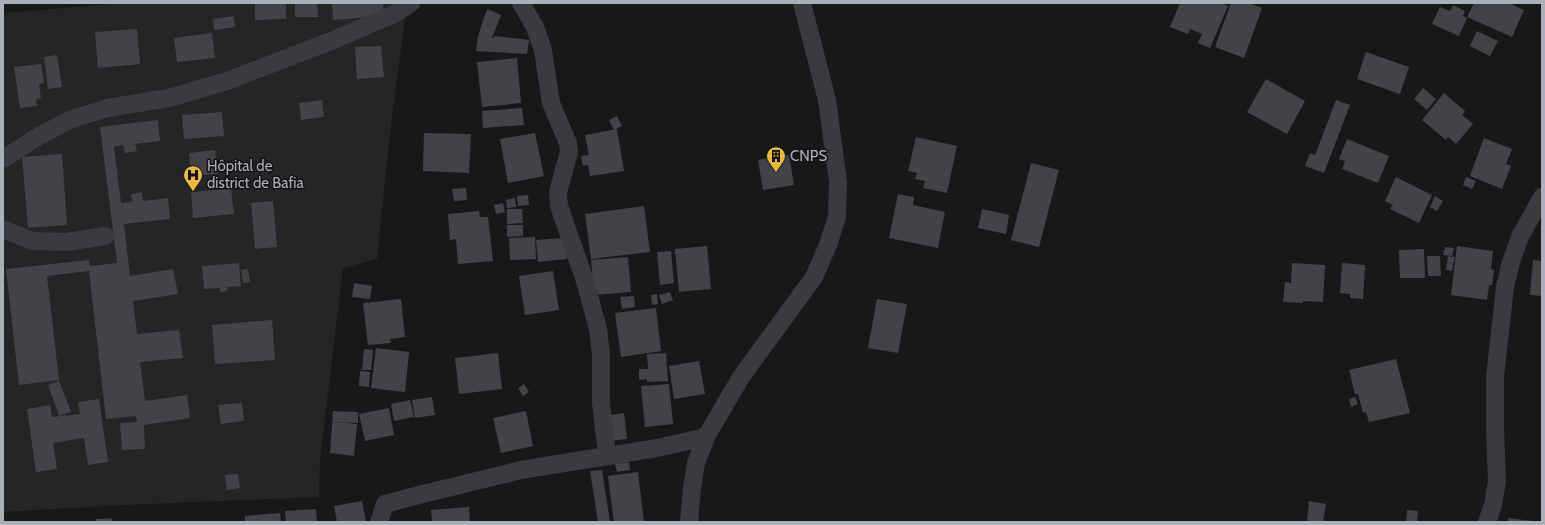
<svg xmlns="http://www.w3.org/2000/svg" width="1545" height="525" viewBox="0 0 1545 525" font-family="Cabin,sans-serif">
<rect width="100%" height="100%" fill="#18181a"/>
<polygon fill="#252427" points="124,3 407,3 391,124 377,259 343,268 320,460 319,497 125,505 3,512 3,13"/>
<g fill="#434347">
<polygon points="255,3 286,3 286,19 255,20"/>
<polygon points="295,3 317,3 318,17 295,17"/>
<polygon points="332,3 383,3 384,16 333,20"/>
<polygon points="1180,3 1221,3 1228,6 1210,48 1198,43 1202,34 1190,29 1188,34 1170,27"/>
<polygon points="1231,3 1249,3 1262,8 1244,58 1215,47"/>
<polygon points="1474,3 1509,3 1524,10 1512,37 1467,17"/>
<polygon points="1453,5 1465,11 1463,16 1467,18 1459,36 1432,24 1440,7 1450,11"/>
<polygon points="487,9 501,15 492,38 494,38 494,36 529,40 527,54 476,51 478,36"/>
<polygon points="234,16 235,27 214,30 213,19"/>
<polygon points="137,29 140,64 98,68 95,32"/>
<polygon points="1477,31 1498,41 1490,56 1470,46"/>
<polygon points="212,33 215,58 177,62 174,38"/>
<polygon points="381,46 384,77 357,79 355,47"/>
<polygon points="1366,52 1409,67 1400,94 1357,79"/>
<polygon points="57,55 62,87 48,89 44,57"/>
<polygon points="517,58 521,103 482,107 477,62"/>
<polygon points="41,64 44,83 39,84 41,98 36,99 37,106 20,108 14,67"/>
<polygon points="1266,79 1305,101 1287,134 1247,112"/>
<polygon points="1423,88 1436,99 1427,110 1414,99"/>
<polygon points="1444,93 1465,111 1462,115 1473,124 1456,144 1448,137 1446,140 1422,120"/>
<polygon points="322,100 324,117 301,120 299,103"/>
<polygon points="1336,100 1350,105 1324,173 1305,166 1310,153 1315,155"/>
<polygon points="522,108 524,125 483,128 482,111"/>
<polygon points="222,112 224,136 184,139 182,115"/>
<polygon points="617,116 622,126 614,130 609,120"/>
<polygon points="158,120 160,141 135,144 137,151 125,153 123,145 114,147 121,203 132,202 131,194 142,192 143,201 168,198 170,219 124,224 130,276 173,269 178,294 133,301 137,334 179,330 183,358 140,362 145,401 187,395 190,418 144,425 145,449 122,450 120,423 137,422 136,416 106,419 89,271 47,276 59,380 19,385 6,269 89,260 90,266 117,263 100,127"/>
<polygon points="617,129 624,171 590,176 588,165 583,166 581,156 589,155 585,135"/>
<polygon points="424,133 471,134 469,173 423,171"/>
<polygon points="535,133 544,176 508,183 500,139"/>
<polygon points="916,137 957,146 947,193 923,188 925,181 915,179 917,173 908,171"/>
<polygon points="1484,138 1512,149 1506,164 1511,166 1502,189 1470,176"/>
<polygon points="1347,139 1389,156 1378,183 1342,169 1345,161 1339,159"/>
<polygon points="215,150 218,174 191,176 189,153"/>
<polygon points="62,154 67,225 28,228 22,157"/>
<polygon points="789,155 794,185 763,190 758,160"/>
<polygon points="1031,163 1059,170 1039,247 1011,240"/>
<polygon points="1396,177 1432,195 1419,223 1390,209 1393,205 1385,201"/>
<polygon points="1466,177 1476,181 1472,189 1463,185"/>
<polygon points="466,188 467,200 454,201 452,189"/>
<polygon points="231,189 234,214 193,218 191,192"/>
<polygon points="898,194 914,197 913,205 945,212 938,248 889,238"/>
<polygon points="528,195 529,205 518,206 517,196"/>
<polygon points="1435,196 1443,201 1437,211 1430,207"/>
<polygon points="515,198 516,207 507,208 506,200"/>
<polygon points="273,201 277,247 255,249 251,203"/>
<polygon points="503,203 505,212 496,214 494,205"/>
<polygon points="644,206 650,252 591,259 585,214"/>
<polygon points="507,209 522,209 523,223 507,224"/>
<polygon points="982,209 1009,215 1006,234 978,228"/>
<polygon points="479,211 480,217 488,217 493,261 458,264 456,239 450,240 448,214"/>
<polygon points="507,225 523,225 523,236 507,237"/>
<polygon points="535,237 536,259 510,260 509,238"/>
<polygon points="565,238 567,259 538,262 536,240"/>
<polygon points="707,246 711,289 679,292 675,249"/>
<polygon points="1457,246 1493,251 1491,269 1494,270 1492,285 1489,285 1487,300 1451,295"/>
<polygon points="1445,247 1454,248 1452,256 1443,255"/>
<polygon points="1424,249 1425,278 1400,278 1399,250"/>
<polygon points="671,251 674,283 660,285 657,252"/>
<polygon points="1427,256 1440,256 1441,276 1428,276"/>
<polygon points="1448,256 1455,257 1452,271 1446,270"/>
<polygon points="628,257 631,292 594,295 591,260"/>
<polygon points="1533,260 1542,261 1542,296 1530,295"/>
<polygon points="239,263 241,286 227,287 227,291 220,292 220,288 204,289 202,266"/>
<polygon points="1292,263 1325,265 1323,302 1303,301 1303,303 1283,302 1285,282 1291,283"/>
<polygon points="1342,263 1365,265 1363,299 1350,298 1350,294 1340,293"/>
<polygon points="248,269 250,282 243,283 241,270"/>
<polygon points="553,271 559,310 525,315 519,276"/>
<polygon points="354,283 372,286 370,299 352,297"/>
<polygon points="670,292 673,300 662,304 659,295"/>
<polygon points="657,294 658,304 652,305 651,295"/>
<polygon points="634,296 635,307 622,309 620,297"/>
<polygon points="401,299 405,337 390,339 391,343 368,345 363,303"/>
<polygon points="877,299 907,304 898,353 868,348"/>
<polygon points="656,308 661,351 621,357 615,313"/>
<polygon points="272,320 275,360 215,364 212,325"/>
<polygon points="376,348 409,352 405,392 371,388"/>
<polygon points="364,349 373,350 371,370 362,370"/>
<polygon points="498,353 502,389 459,394 455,358"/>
<polygon points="666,353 668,381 647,382 647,379 639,380 639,369 648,369 647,354"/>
<polygon points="1396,359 1410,413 1369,422 1366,412 1363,413 1358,394 1355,394 1349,370"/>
<polygon points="699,361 705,394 674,399 669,366"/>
<polygon points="360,371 370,372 369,387 359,386"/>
<polygon points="59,381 71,412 59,416 48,385"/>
<polygon points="524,384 529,392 523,396 518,388"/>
<polygon points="669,384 673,424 645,427 641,386"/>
<polygon points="432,397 435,415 415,418 412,400"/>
<polygon points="1355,397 1358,404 1351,407 1349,399"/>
<polygon points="99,399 108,462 88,465 84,438 53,443 57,469 36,472 27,409 50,405 52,417 80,414 78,402"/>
<polygon points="410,400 414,417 394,421 391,404"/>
<polygon points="242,403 244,421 221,424 218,405"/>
<polygon points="389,408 394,435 365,441 359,414"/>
<polygon points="333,411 358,412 358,423 335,422 357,424 354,456 330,453"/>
<polygon points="526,411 533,446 501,453 493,418"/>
<polygon points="624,413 627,439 609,441 605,416"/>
<polygon points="629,462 630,470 617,472 615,464"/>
<polygon points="602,470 610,522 598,522 590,471"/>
<polygon points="638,472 644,522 614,522 608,476"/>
<polygon points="238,474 240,488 227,490 225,475"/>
<polygon points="362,501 366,522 337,522 334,506"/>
<polygon points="1309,501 1326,504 1323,522 1307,522"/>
<polygon points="469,507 470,522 432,522 431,510"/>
<polygon points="316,509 317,522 286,522 285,511"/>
<polygon points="1407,510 1418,511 1417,522 1406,522"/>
<polygon points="280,513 281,522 245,522 245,516"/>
<polygon points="112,518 112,522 96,522 96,519"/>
<polygon points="1508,518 1533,521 1533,522 1508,522"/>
</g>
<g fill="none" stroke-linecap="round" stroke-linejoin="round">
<g stroke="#3a3a3f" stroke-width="18">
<polyline points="521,3 535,27 543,50 551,103 568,143 569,152 558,192 559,206 585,281 598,329 601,354 601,403 607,455"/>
<polyline points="3,159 39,136 72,119 107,108 169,98 227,81 331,41 394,14 411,3"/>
<polyline points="3,229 32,241 67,242 105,236"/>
<polyline points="379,522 385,504 423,494 521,470 657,448 706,437"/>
<polyline points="689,522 692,488 696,463 706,437 741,377 814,277 828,245 837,217 838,182 827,100 802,3"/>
<polyline points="1487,522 1493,505 1497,481 1495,427 1495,377 1505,287 1511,262 1520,237 1542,197"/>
</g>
</g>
<defs>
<symbol id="building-pin" viewBox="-11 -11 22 30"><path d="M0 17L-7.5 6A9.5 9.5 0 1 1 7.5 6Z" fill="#eab941" stroke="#131315"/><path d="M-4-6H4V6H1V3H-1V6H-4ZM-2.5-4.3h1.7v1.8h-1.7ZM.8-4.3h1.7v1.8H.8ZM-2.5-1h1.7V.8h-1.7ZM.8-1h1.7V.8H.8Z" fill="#111"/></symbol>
<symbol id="hospital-pin" viewBox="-11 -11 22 30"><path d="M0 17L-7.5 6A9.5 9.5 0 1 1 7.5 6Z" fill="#eab941" stroke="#131315"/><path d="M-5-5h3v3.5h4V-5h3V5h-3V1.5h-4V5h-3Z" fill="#111"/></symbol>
</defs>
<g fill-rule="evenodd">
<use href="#building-pin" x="765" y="145" width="22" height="30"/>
<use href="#hospital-pin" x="182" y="164" width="22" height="30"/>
</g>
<g text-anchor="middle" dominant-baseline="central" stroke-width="3" stroke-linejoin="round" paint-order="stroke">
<g font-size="15" fill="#abafb9" stroke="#131315" text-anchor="start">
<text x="790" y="156">CNPS</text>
<text x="207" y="166">Hôpital de<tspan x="207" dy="17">district de Bafia</tspan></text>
</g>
</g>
<rect width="1545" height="525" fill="none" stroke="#abafb9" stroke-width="8"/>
</svg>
